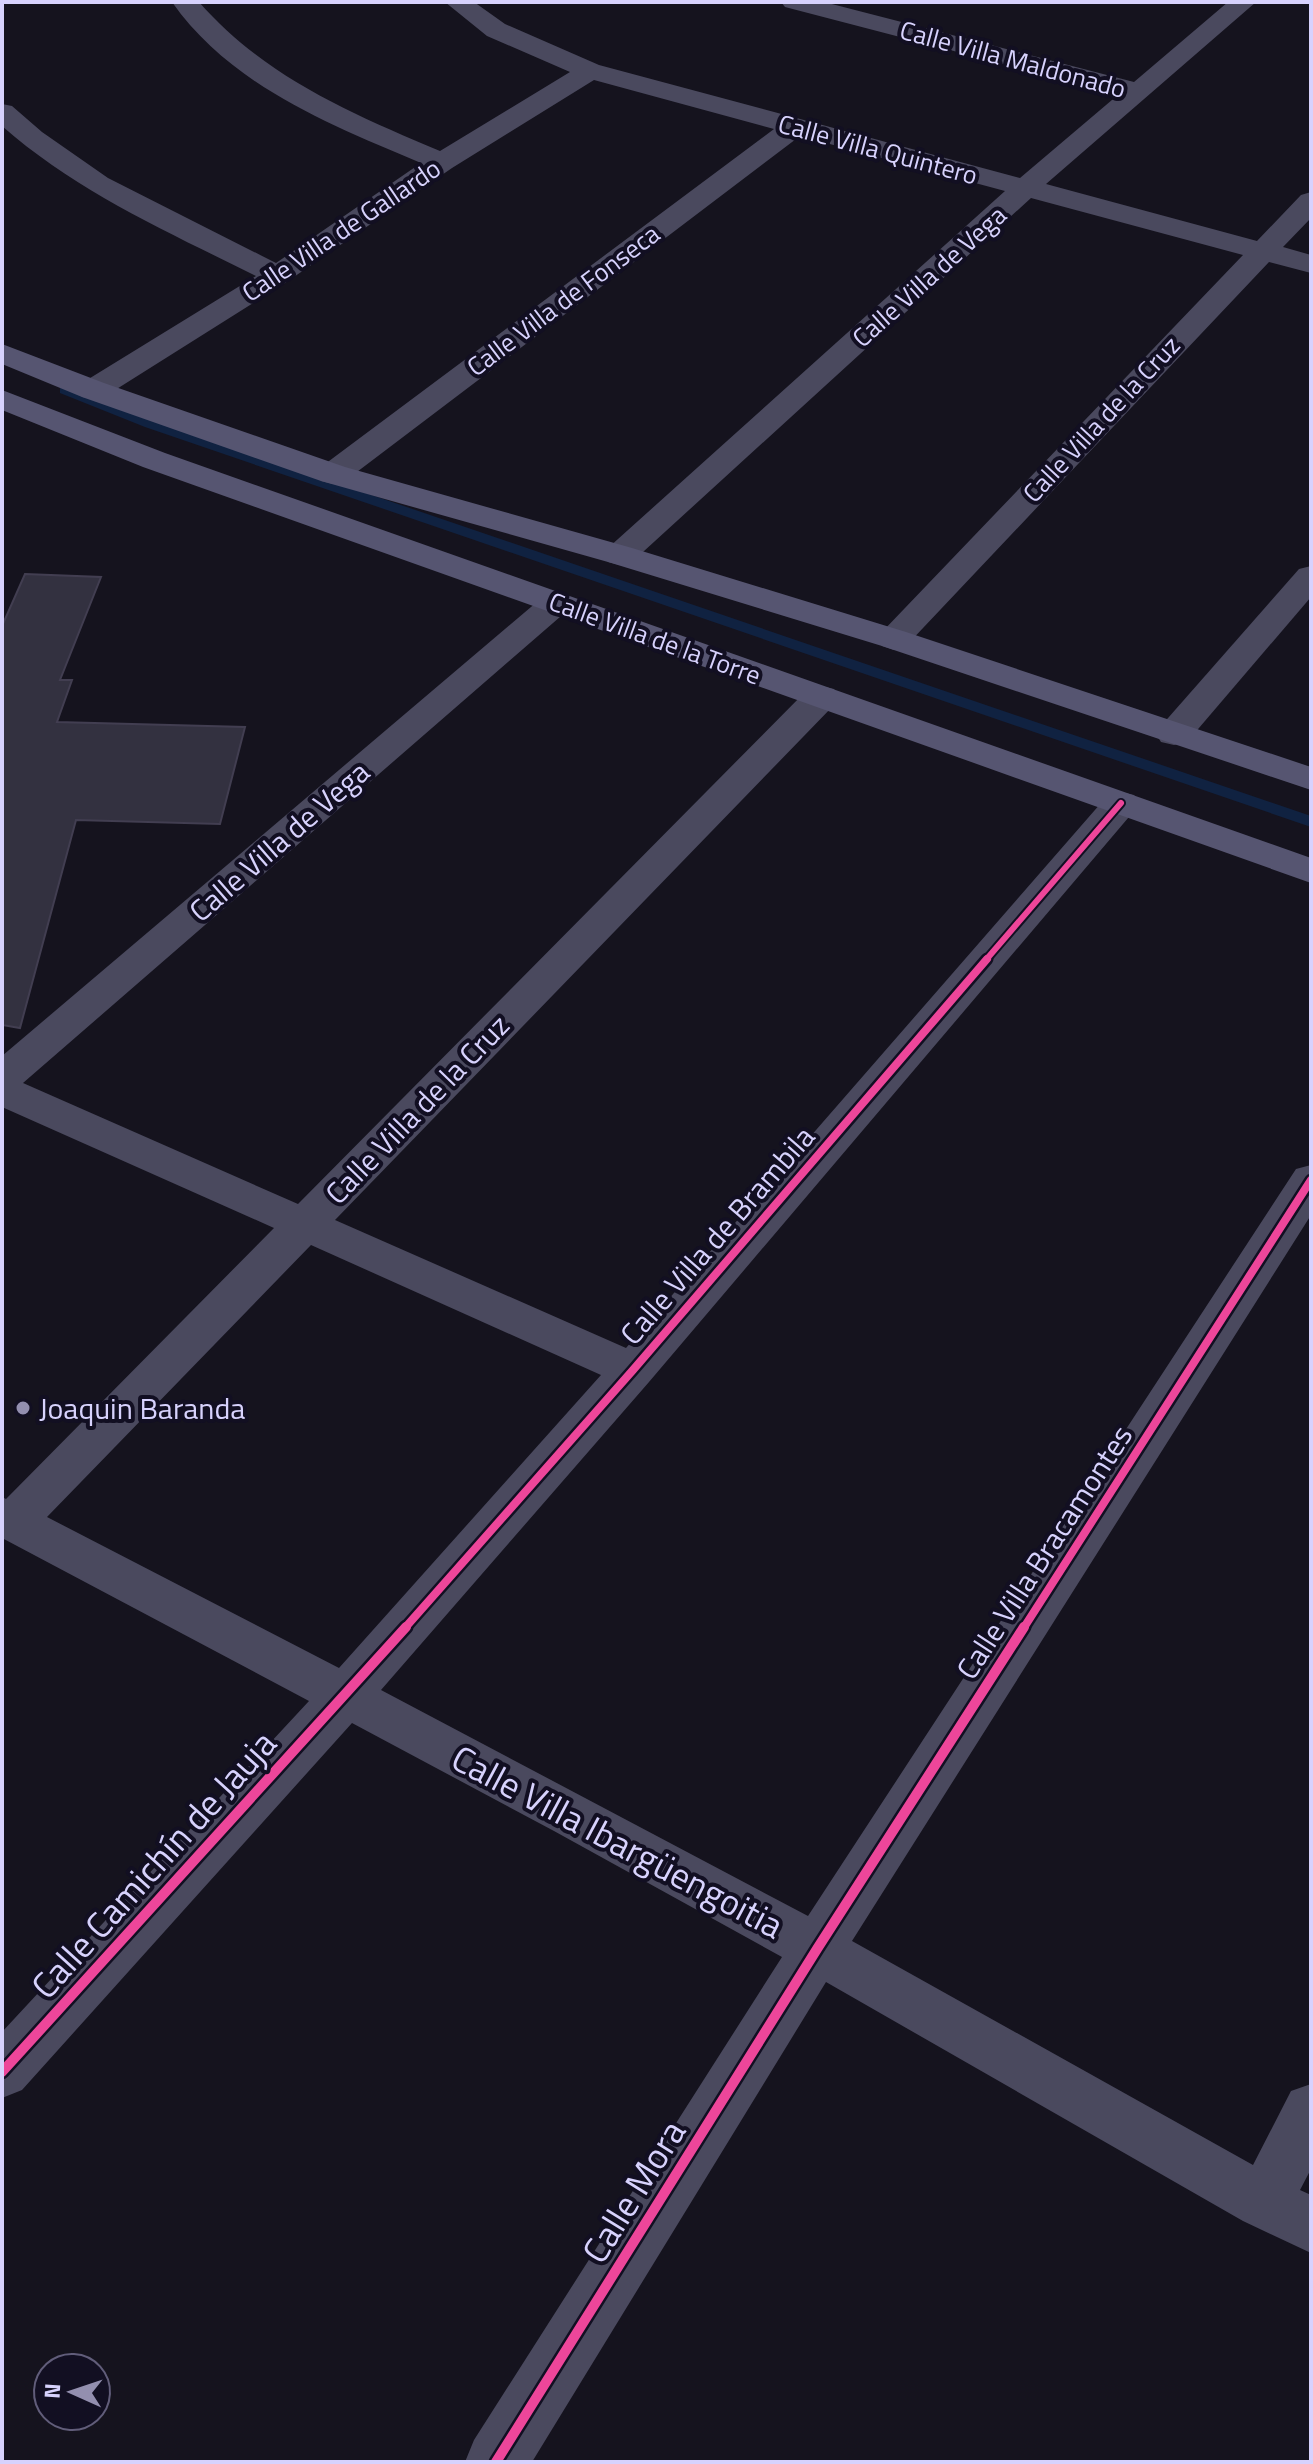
<svg xmlns="http://www.w3.org/2000/svg" width="1313" height="2464" viewBox="0 0 1313 2464" font-family="'Titillium Web',sans-serif">
<rect width="100%" height="100%" fill="#15131e"/>
<g fill="none" stroke-linecap="round" stroke-linejoin="round">
<polygon fill="#102241" fill-rule="evenodd" points="65,386 155,421 1311,816 1311,827 145,427 60,393 60,387"/>
</g>
<polygon fill="#333140" stroke="#423e51" stroke-width="2" points="25,574 101,577 60,680 72,680 57,722 245,727 220,824 76,820 20,1028 2,1025 2,626"/>
<g fill="none" stroke-linecap="round" stroke-linejoin="round">
<g fill="#4a495e" fill-rule="evenodd">
<path d="M172,2H199C265,77 350,113 440,151L570,72L487,36L445,2H474L505,24L599,65L1020,178L1119,94L785,7L781,2H824L1134,82L1228,2H1256L1046,184L1257,241L1301,195L1311,192V218L1283,247L1311,255V273L1269,262L906,646L894,650L882,646L876,639L882,632L1243,255L1031,198L632,562L620,565L608,562L603,555L608,548L1005,191L800,136L345,481L333,484L321,481L317,474L321,467L774,129L594,80L452,168L288,281L104,397L93,399L82,397L77,390L82,383L256,276C168,232 77,192 2,126V104L12,106L42,132L108,178L276,263L421,163C331,125 231,86 172,2Z"/>
<polygon points="1311,566 1311,597 1187,742 1174,745 1161,742 1156,734 1161,726 1299,569"/>
<path d="M556,593L568,596L573,603L568,610L23,1083L298,1204L808,689L821,686L834,689L839,697L834,705L335,1220L626,1348L1108,795L1121,792L1134,795L1140,803L1134,811L649,1382L381,1690L808,1916L1296,1169L1311,1165V1215L852,1941L1253,2165L1291,2091L1311,2084V2169L1300,2190L1311,2195V2253L1243,2221L826,1982L532,2462H465L474,2440L782,1957L554,1831L352,1723L22,2090L2,2098V2032L309,1701L2,1538V1497L6,1499L274,1228L2,1107V1056L544,596ZM311,1245L601,1375L339,1668L47,1517Z"/>
</g>
<g fill="#565571" fill-rule="evenodd">
<polygon points="2,344 104,383 345,467 632,548 906,632 1311,767 1311,790 882,646 608,562 321,481 82,397 2,364"/>
<polygon points="2,390 165,453 1311,858 1311,883 143,467 2,410"/>
</g>
<defs>
<polyline id="cycleway-far2" points="985,961 1121,803"/>
<g id="cycleway-far1">
<polyline points="404,1629 633,1370 987,959"/>
<polyline points="1023,1629 1311,1180"/>
</g>
<g id="cycleway">
<polyline points="2,2072 406,1627"/>
<polyline points="496,2462 817,1949 1024,1627"/>
</g>
</defs>
<use href="#cycleway-far2" stroke="#120f22" stroke-width="10"/>
<use href="#cycleway-far1" stroke="#120f22" stroke-width="13"/>
<use href="#cycleway" stroke="#120f22" stroke-width="15"/>
<use href="#cycleway-far2" stroke="#ed469a" stroke-width="6"/>
<use href="#cycleway-far1" stroke="#ed469a" stroke-width="8"/>
<use href="#cycleway" stroke="#ed469a" stroke-width="10"/>
</g>
<circle fill="#938faf" stroke="#120f22" stroke-width="3" cx="23" cy="1408" r="8"/>
<g text-anchor="middle" dominant-baseline="central" stroke-width="8" stroke-linejoin="round" paint-order="stroke">
<g font-size="26" fill="#d7d2fd" stroke="#120f22">
<text transform="translate(1013 59) rotate(15)">Calle Villa Maldonado</text>
<text transform="translate(878 149) rotate(15)">Calle Villa Quintero</text>
<text transform="translate(341 230) rotate(-34)">Calle Villa de Gallardo</text>
<text transform="translate(929 276) rotate(-42)">Calle Villa de Vega</text>
<text transform="translate(563 300) rotate(-37)">Calle Villa de Fonseca</text>
<text transform="translate(1101 419) rotate(-47)">Calle Villa de la Cruz</text>
<text transform="translate(655 638) rotate(20)">Calle Villa de la Torre</text>
</g>
<g font-size="30" fill="#d7d2fd" stroke="#120f22">
<text transform="translate(279 841) rotate(-41)">Calle Villa de Vega</text>
<text transform="translate(417 1109) rotate(-46)">Calle Villa de la Cruz</text>
<text transform="translate(717 1235) rotate(-49)">Calle Villa de Brambila</text>
<text transform="translate(1044 1552) rotate(-57)">Calle Villa Bracamontes</text>
</g>
<g font-size="30" fill="#d7d2fd" stroke="#120f22" text-anchor="start">
<text x="39" y="1408">Joaquin Baranda</text>
</g>
<g font-size="36" fill="#d7d2fd" stroke="#120f22">
<text transform="translate(618 1841) rotate(28)">Calle Villa Ibargüengoitia</text>
<text transform="translate(153 1864) rotate(-48)">Calle Camichín de Jauja</text>
<text transform="translate(633 2191) rotate(-58)">Calle Mora</text>
</g>
</g>
<rect width="1313" height="2464" fill="none" stroke="#d7d2fd" stroke-width="8"/>
<g transform="translate(72 2392) rotate(273)"><circle r="38" fill="#120f22" stroke="#615d7a" stroke-width="2"/>
<path d="M0-6L14 30L0 20L-14 30Z" fill="#938faf"/>
<text y="-12" font-size="22" font-weight="bold" text-anchor="middle" fill="#d7d2fd">N</text>
</g>
</svg>
